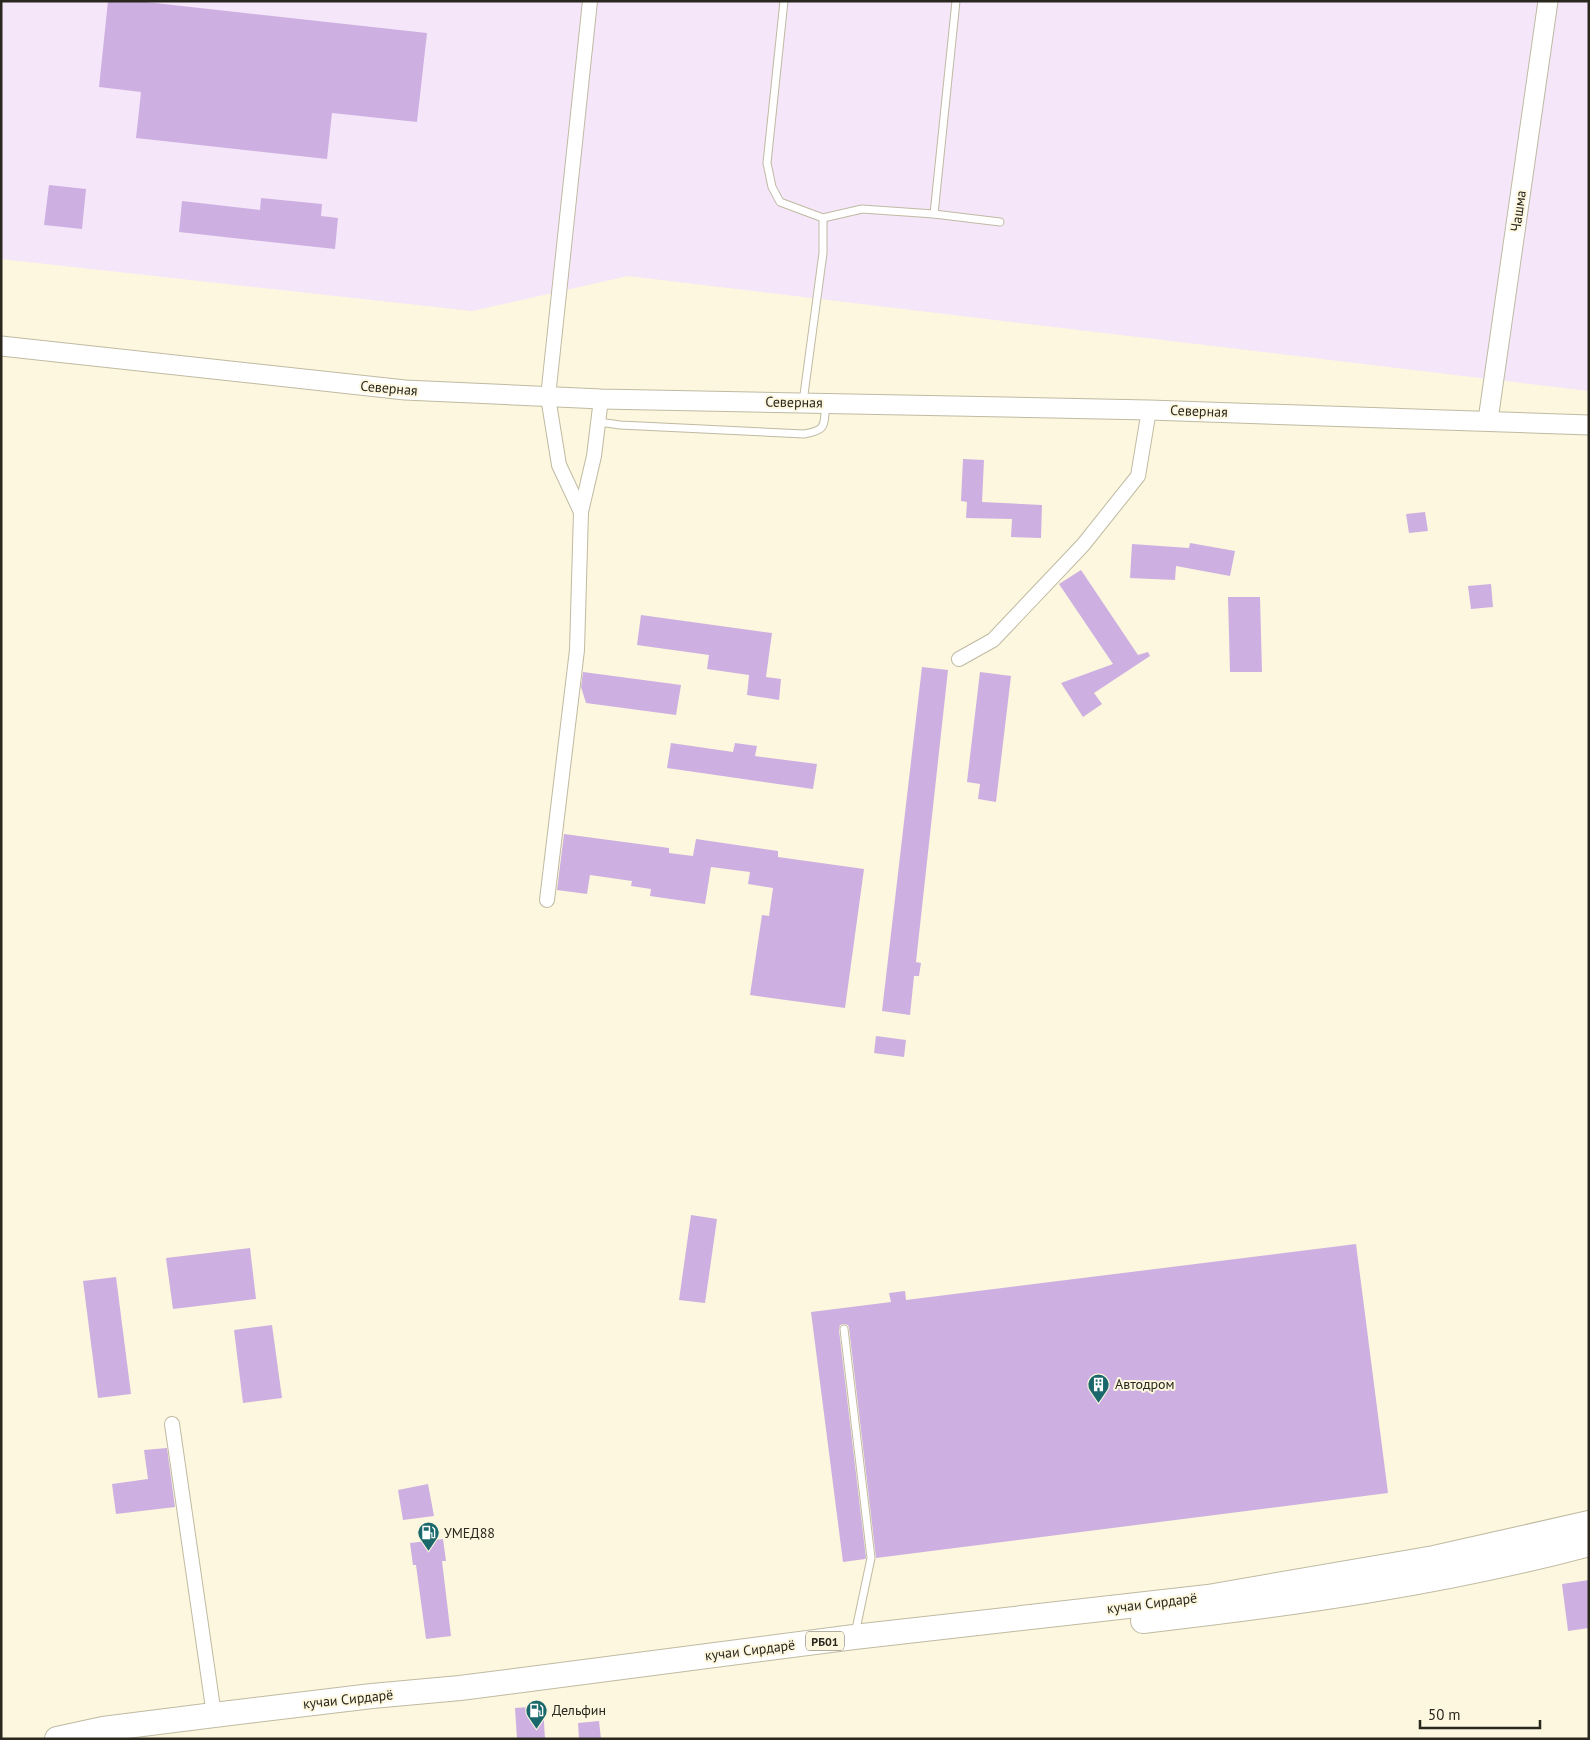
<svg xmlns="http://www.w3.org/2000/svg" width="1590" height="1740" viewBox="0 0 1590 1740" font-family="'PT Sans',sans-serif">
<rect width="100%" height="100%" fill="#fcf7de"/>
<polygon fill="#f5e6fa" points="1,1 1589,1 1589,391 628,276 472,311 1,259"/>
<g fill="#cdb0e1">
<polygon points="108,1 137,1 427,33 417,122 332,113 327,159 136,138 141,92 99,87"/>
<polygon points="49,185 86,189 82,229 44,225"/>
<polygon points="261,198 322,204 321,216 338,218 335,249 179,232 182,201 260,210"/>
<polygon points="963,459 984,460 982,502 1042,505 1041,538 1011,537 1012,519 966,518 967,502 961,501"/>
<polygon points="1425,512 1428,531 1409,533 1406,514"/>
<polygon points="1190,543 1235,551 1230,576 1176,566 1175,580 1130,578 1132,544 1189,548"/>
<polygon points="1081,570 1138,655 1148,652 1150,656 1094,693 1102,704 1083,717 1061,683 1113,664 1059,584"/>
<polygon points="1491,584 1493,607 1471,609 1468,586"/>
<polygon points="1228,597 1260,597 1262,672 1230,672"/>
<polygon points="641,615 772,633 766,677 781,679 779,700 747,695 749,675 707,669 709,655 637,645"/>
<polygon points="922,667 948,670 916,962 921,963 919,976 914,976 910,1015 882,1011"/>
<polygon points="583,672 681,685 676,715 586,703 581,687"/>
<polygon points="980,672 1011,676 996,802 978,799 980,784 967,782"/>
<polygon points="671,743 733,752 735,743 757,746 755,756 817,764 813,789 667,768"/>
<polygon points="564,834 669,848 669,853 693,856 696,839 778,851 778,857 864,869 845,1008 750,995 762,915 769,916 773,888 748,884 750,872 711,867 705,904 650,896 651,889 631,886 632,881 590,875 587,894 557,890"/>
<polygon points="876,1036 906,1040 904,1057 874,1053"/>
<polygon points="691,1215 717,1219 705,1303 679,1300"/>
<polygon points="1356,1244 1388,1493 876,1558 849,1328 848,1325 844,1324 840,1325 839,1330 866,1558 865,1559 843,1562 811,1312 891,1302 889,1293 905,1291 906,1300"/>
<polygon points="250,1248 256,1299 173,1309 166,1258"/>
<polygon points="116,1277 131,1394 98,1398 83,1281"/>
<polygon points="272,1325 282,1398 243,1403 234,1330"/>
<polygon points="167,1448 175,1507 116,1514 112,1484 148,1479 144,1450"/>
<polygon points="428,1484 434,1516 403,1520 398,1490"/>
<polygon points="443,1539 446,1561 442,1561 451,1636 426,1639 416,1565 413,1565 410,1543"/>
<polygon points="1589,1580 1589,1628 1568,1631 1562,1584"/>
<polygon points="543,1706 545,1739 517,1739 515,1708"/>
<polygon points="599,1721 601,1739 579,1739 578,1723"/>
</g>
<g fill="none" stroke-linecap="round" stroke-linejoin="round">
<defs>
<g id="lane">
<polyline points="784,1 767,163 772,187 780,202 823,218 823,253 803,402"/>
<polyline points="934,214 956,1"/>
<polyline points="823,218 862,209 934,214 1000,222"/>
<path d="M599,422L620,425L804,434C828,430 823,425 826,404"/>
<polyline points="844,1329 871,1558 855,1634"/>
</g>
<g id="street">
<polyline points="581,512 594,456 601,399"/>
<polyline points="959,659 993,640 1083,545 1138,476 1149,410"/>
<polyline points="547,900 577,650 581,512 559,465 548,397 590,1"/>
<polyline points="172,1424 214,1715"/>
</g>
<g id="secondary">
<polyline points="1,346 405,390 601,399 1149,410 1589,425"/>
<polyline points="1488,420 1548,1"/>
</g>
<g id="highway">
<path d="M1143,1621C1292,1604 1444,1583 1589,1544"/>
<polyline points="57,1739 103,1729 214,1715 372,1696 460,1688 854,1637 1208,1597 1434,1558 1589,1523"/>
</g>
</defs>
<use href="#lane" stroke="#bfbaa2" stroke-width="9"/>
<use href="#street" stroke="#bfbaa2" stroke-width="16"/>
<use href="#secondary" stroke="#bfbaa2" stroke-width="21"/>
<use href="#highway" stroke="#bfbaa2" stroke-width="26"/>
<use href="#lane" stroke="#fff" stroke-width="7"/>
<use href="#street" stroke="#fff" stroke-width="14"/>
<use href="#secondary" stroke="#fff" stroke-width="19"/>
<use href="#highway" stroke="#fff" stroke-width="24"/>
</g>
<defs>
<symbol id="building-pin" viewBox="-11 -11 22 30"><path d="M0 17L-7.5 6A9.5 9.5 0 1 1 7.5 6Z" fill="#1b686c" stroke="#fcf7de"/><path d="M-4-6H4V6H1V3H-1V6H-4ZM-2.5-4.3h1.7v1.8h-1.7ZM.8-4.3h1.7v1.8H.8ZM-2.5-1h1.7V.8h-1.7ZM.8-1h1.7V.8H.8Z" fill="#fff"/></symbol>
<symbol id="fuel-pin" viewBox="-11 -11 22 30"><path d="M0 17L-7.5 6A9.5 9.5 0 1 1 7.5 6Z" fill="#1b686c" stroke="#fcf7de"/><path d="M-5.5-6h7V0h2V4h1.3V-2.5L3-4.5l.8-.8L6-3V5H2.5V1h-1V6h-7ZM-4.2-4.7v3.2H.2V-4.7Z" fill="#fff"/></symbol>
</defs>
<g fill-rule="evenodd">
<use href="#building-pin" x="1086" y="1372" width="25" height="34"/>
<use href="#fuel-pin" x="416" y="1520" width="25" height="34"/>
<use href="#fuel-pin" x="524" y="1698" width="25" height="34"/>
</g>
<g text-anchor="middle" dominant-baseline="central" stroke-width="4" stroke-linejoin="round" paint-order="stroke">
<rect fill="#fcf7de" stroke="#686558" stroke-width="1" x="806" y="1631.5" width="38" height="19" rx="4"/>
<g font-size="12" font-weight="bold" fill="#29271e">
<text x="825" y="1641">РБ01</text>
</g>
<g font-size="14" fill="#29271e" stroke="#fcf7de">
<text transform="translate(1518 211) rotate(-82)">Чашма</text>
<text transform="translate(389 388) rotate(5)">Северная</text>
<text transform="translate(794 402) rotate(1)">Северная</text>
<text transform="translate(1199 411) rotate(2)">Северная</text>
<text transform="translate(1152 1603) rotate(-7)">кучаи Сирдарё</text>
<text transform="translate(750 1650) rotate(-7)">кучаи Сирдарё</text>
<text transform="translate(348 1699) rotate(-6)">кучаи Сирдарё</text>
</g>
<g font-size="14" fill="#29271e" stroke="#fcf7de" text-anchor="start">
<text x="1115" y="1384">Автодром</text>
<text x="444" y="1533">УМЕД88</text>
<text x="552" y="1710">Дельфин</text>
</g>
</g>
<rect width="1590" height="1740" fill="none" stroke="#29271e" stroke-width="5"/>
<path d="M1420 1720v8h120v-8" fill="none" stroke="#29271e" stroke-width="2.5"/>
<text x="1428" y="1720" font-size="15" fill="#29271e" stroke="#fcf7de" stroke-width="4" paint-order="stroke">50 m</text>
</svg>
